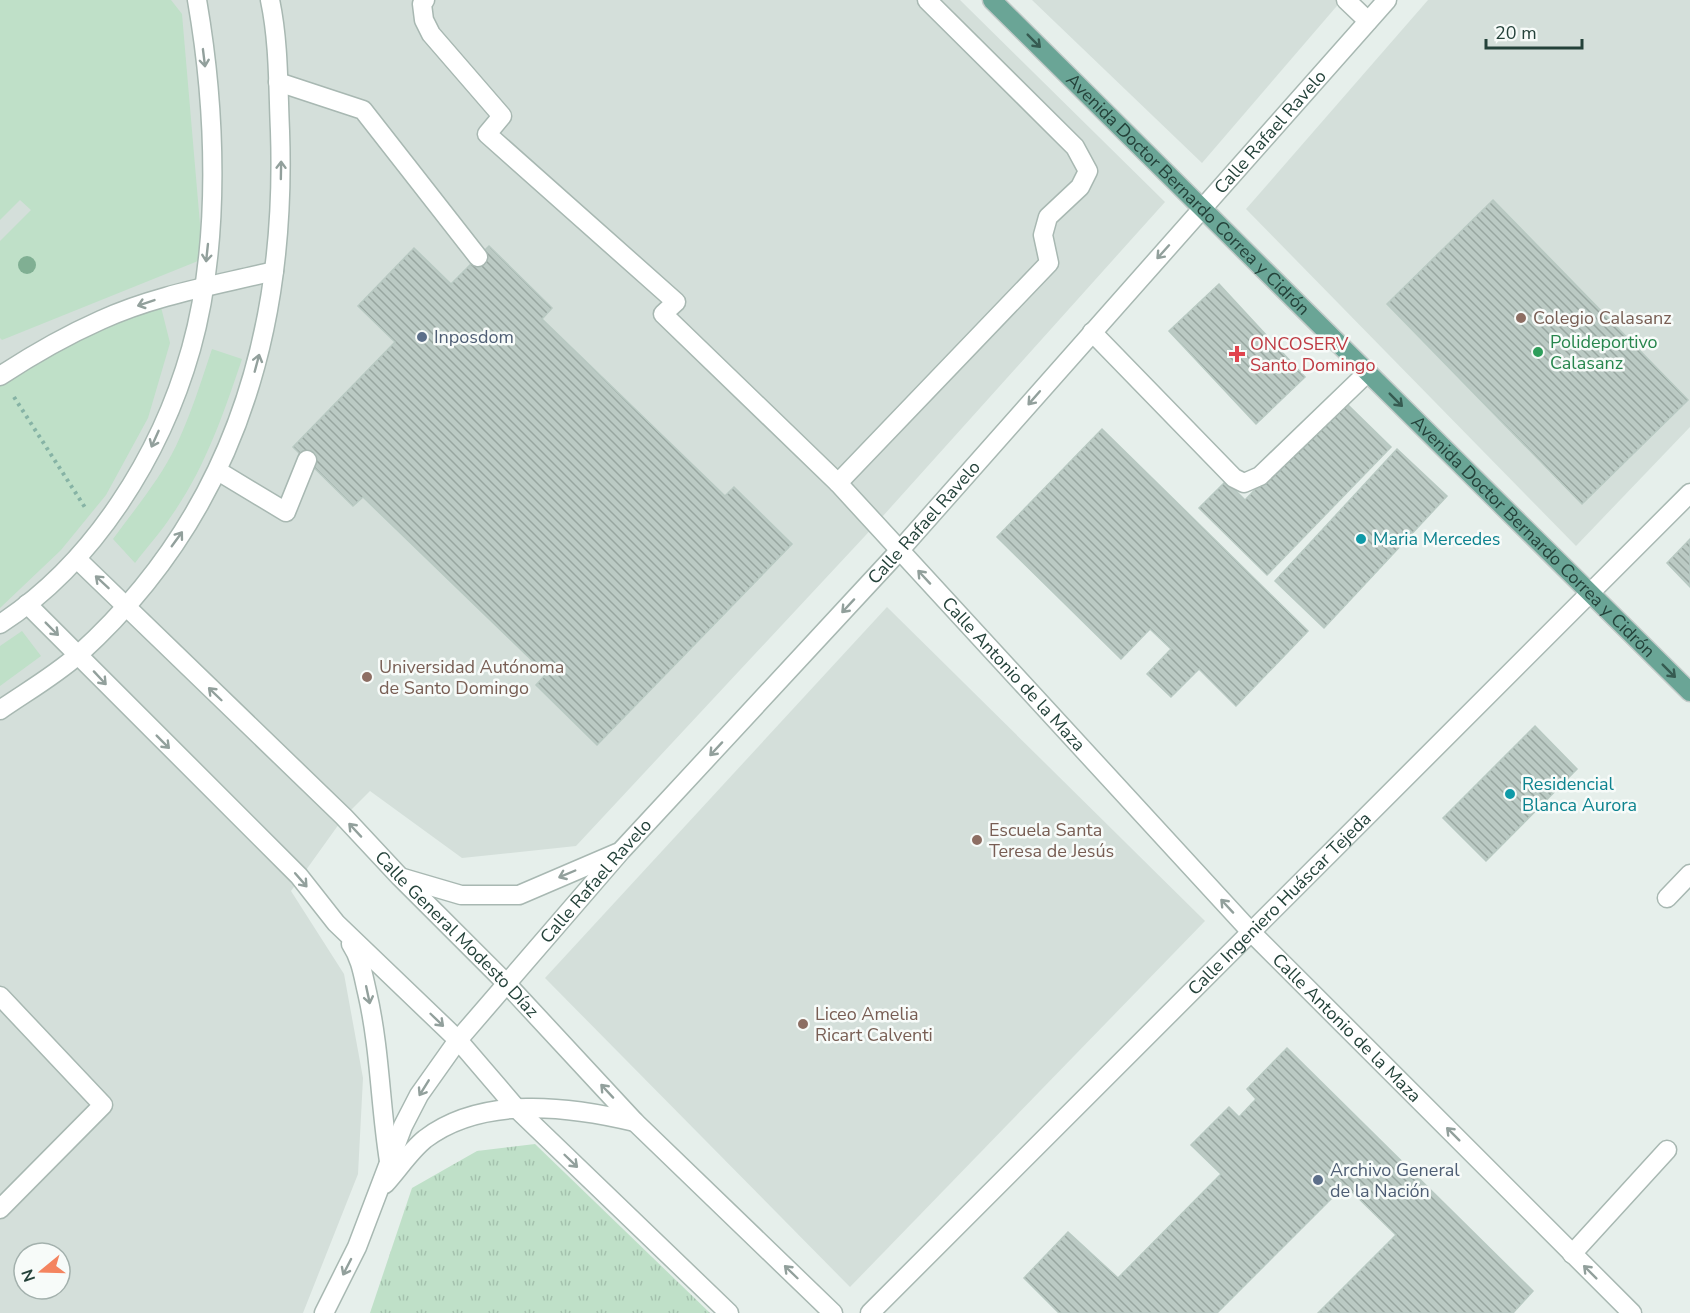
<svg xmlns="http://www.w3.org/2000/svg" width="1690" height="1313" viewBox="0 0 1690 1313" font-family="'Nunito Sans',sans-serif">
<defs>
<pattern id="park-tufts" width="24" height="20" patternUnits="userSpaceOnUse" patternTransform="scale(1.5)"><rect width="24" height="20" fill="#bfe0c8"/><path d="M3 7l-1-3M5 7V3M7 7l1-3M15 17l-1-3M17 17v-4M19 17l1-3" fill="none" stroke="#a4c1ad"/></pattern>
<pattern id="building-back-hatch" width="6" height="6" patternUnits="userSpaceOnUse" patternTransform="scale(1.5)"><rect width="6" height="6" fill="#bbcac4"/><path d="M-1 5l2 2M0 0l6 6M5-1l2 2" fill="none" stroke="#98a6a0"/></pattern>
</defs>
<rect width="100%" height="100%" fill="#e6efeb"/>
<g fill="#d4dfda" fill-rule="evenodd">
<path d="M0,0H960L1165,202L865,536L576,846L462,858L370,791L344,817L291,891L344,974L363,1078L358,1174L303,1313H0ZM24,1253H60V1289H24Z"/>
<polygon points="1032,0 1342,0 1202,163"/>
<polygon points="1428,0 1690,0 1690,427 1576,546 1246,209"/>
<polygon points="887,607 1205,921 850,1287 545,978"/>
</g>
<g fill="#bfe0c8">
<polygon points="0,0 171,0 182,14 203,259 2,340 0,338 0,241 31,210 20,200 0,220"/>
<polygon points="159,299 170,343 148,418 106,495 61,550 0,608 0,376"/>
<path d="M212,349L242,359C224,413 205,468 172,515C161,532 147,547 135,563L113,539C135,509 160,479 176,446C191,414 201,382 212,349Z"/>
<polygon points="22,631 41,656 0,686 0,646"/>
</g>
<polygon fill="url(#park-tufts)" points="535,1144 710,1313 370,1313 412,1188 477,1151"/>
<g fill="url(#building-back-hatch)" stroke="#b8c9c2" stroke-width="1.5">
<polygon points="1493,200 1688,400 1582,504 1387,304"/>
<polygon points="489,246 552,308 542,319 725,496 734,487 792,544 597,745 536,685 546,674 363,497 353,506 293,447 395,342 358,306 414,248 451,284"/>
<polygon points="1219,284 1305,377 1256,424 1169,331"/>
<polygon points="1347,404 1391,447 1267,575 1199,508 1226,481 1245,500 1334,408"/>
<polygon points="1102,429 1308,631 1236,706 1199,669 1171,697 1147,674 1171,649 1150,629 1121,659 997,537"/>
<polygon points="1397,449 1447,496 1324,628 1275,581"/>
<polygon points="1690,539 1690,587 1667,563"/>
<polygon points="1535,726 1577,769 1486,861 1443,818"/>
<polygon points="1287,1048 1533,1291 1513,1313 1318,1313 1396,1235 1345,1185 1217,1313 1059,1313 1024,1278 1068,1232 1118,1278 1221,1174 1191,1145 1229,1107 1239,1117 1256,1099 1247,1089"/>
</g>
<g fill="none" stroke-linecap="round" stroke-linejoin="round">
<defs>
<g id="minor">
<path id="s1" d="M425,0L422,4L424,20L431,34L502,116L487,134L676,302L663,314L838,483L1251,932L1632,1313"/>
<polyline points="1346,0 1368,21"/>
<polyline points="278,82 363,110 478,257"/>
<polyline points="1092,332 1234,478 1244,483 1260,476 1368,372"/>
<path d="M0,376C32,355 65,336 101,320C155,295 217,285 274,271"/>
<polyline points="218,471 286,512 307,460"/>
<polyline points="838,483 1049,263 1043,235 1048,217 1080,187 1088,171 1075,147 927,0"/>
<path id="s2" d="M77,559L344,817L400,877L506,983L635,1122L833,1313"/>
<polyline points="27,604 299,876 336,923 458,1040 518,1110 729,1313"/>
<path d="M0,624C94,563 161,455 191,349C221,242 216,109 197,0"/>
<path d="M0,710C26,692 54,676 78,655C232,516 287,334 280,131C278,88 279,42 270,0"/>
<polyline points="403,878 461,895 519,895 617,853"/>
<polyline points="1667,898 1690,874"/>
<path d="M351,944C361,959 363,975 367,992C380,1048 380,1104 389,1161"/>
<polyline points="0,996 103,1105 0,1209"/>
<path d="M385,1184C398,1170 410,1151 425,1139C483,1095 569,1106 635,1122"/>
<polyline points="1572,1254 1667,1150"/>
<path id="s3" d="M324,1313L357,1247L403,1126L419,1095L458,1040L621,851L900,550L1387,0"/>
<path id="s4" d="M870,1313L1690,493"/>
</g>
<g id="major">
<path id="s5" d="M992,0L1690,692"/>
</g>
</defs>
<use href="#minor" stroke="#a8b8b2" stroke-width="21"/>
<use href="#major" stroke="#c2cac8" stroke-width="21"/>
<polyline stroke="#86b3a5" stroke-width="4" stroke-dasharray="3 4.5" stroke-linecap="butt" points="14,397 86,509"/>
<use href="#minor" stroke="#fff" stroke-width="18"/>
<use href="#major" stroke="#6aa596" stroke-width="18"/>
</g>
<circle fill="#80af93" cx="27" cy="265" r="9"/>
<defs><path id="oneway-shaft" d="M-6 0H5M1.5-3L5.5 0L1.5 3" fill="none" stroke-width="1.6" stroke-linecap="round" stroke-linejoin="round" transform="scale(1.5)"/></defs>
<g stroke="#365b51">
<use href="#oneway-shaft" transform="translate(1034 41) rotate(45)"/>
<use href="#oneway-shaft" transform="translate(1396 400) rotate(45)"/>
<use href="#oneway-shaft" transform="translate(1669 671) rotate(45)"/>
</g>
<g stroke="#92a09c">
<use href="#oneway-shaft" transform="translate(204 58) rotate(83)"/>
<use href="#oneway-shaft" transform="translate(281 170) rotate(-89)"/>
<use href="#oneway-shaft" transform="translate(1163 252) rotate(132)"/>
<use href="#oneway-shaft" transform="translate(207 253) rotate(96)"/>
<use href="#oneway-shaft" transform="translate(146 303) rotate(161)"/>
<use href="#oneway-shaft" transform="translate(257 363) rotate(-75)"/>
<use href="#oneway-shaft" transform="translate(1034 398) rotate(131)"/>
<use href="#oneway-shaft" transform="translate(155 439) rotate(114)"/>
<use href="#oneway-shaft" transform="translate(177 539) rotate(-54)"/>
<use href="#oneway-shaft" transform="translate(924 577) rotate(-133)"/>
<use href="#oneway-shaft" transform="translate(102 582) rotate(-137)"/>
<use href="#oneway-shaft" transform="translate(848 606) rotate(133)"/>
<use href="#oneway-shaft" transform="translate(52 629) rotate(45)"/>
<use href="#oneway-shaft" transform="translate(100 678) rotate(47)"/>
<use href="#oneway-shaft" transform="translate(215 694) rotate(-136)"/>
<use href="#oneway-shaft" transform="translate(163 742) rotate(45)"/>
<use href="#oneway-shaft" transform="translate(716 749) rotate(133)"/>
<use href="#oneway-shaft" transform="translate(355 830) rotate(-133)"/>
<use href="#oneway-shaft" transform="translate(567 874) rotate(157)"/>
<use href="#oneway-shaft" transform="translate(301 880) rotate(49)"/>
<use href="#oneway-shaft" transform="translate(1227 906) rotate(-133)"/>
<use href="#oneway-shaft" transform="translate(368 995) rotate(78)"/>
<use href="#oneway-shaft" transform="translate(437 1020) rotate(44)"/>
<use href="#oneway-shaft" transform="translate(424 1088) rotate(122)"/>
<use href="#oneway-shaft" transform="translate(607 1091) rotate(-133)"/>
<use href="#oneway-shaft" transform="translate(1453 1134) rotate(-135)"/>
<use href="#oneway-shaft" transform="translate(571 1161) rotate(44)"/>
<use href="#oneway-shaft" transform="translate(347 1267) rotate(117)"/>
<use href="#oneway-shaft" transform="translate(791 1272) rotate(-136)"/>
<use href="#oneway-shaft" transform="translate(1590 1272) rotate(-135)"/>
</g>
<g fill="#8d6e63" stroke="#f7fbf9" stroke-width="2">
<circle cx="1521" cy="318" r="6"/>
<circle cx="367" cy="677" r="6"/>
<circle cx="977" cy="840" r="6"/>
<circle cx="803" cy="1024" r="6"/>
</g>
<g fill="#5c6f8a" stroke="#f7fbf9" stroke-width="2">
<circle cx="422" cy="337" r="6"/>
<circle cx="1318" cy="1180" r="6"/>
</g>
<circle fill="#2e9e5b" stroke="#f7fbf9" stroke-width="2" cx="1538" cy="352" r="6"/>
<path fill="#e0444e" stroke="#f7fbf9" stroke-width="2" d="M1234 345h6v6h6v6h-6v6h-6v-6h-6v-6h6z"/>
<g fill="#0f9aa8" stroke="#f7fbf9" stroke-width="2">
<circle cx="1361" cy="539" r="6"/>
<circle cx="1510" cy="794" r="6"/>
</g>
<g text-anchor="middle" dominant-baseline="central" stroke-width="5" stroke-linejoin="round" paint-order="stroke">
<g font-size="18" fill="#24423a" stroke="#f7fbf9">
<text stroke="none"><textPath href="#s3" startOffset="1524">Calle Rafael Ravelo</textPath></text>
<text stroke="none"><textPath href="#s5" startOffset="276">Avenida Doctor Bernardo Correa y Cidrón</textPath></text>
<text stroke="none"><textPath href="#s3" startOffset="1002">Calle Rafael Ravelo</textPath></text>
<text stroke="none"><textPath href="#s5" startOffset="762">Avenida Doctor Bernardo Correa y Cidrón</textPath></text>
<text stroke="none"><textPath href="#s1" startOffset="942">Calle Antonio de la Maza</textPath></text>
<text stroke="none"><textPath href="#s3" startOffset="516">Calle Rafael Ravelo</textPath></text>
<text stroke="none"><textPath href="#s4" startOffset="579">Calle Ingeniero Huáscar Tejeda</textPath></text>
<text stroke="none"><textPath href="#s2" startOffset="534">Calle General Modesto Díaz</textPath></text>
<text stroke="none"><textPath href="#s1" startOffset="1428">Calle Antonio de la Maza</textPath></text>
</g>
<g font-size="18" fill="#785e54" stroke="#f7fbf9" text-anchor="start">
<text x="1533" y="318">Colegio Calasanz</text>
<text x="379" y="667">Universidad Autónoma<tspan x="379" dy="21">de Santo Domingo</tspan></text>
<text x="989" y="830">Escuela Santa<tspan x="989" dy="21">Teresa de Jesús</tspan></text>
<text x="815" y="1014">Liceo Amelia<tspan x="815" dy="21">Ricart Calventi</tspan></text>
</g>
<g font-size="18" fill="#4e5e75" stroke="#f7fbf9" text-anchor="start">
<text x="434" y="337">Inposdom</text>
<text x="1330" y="1170">Archivo General<tspan x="1330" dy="21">de la Nación</tspan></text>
</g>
<g font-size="18" fill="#27864d" stroke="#f7fbf9" text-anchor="start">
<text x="1550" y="342">Polideportivo<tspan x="1550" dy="21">Calasanz</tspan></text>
</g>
<g font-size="18" fill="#be3a42" stroke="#f7fbf9" text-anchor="start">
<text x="1250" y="344">ONCOSERV<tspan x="1250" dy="21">Santo Domingo</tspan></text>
</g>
<g font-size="18" fill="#0d838f" stroke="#f7fbf9" text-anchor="start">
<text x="1373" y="539">Maria Mercedes</text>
<text x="1522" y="784">Residencial<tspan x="1522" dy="21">Blanca Aurora</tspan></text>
</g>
</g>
<g transform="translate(42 1271) rotate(251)"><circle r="28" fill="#f7fbf9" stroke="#a3b1ad" stroke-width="1.5"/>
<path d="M0-4.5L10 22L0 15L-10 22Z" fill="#f4845f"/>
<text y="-9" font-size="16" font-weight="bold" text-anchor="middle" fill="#24423a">N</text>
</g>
<path d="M1486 39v9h96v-9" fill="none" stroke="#24423a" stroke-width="3"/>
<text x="1495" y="39" font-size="18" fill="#24423a" stroke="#f7fbf9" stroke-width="4.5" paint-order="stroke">20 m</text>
</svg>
